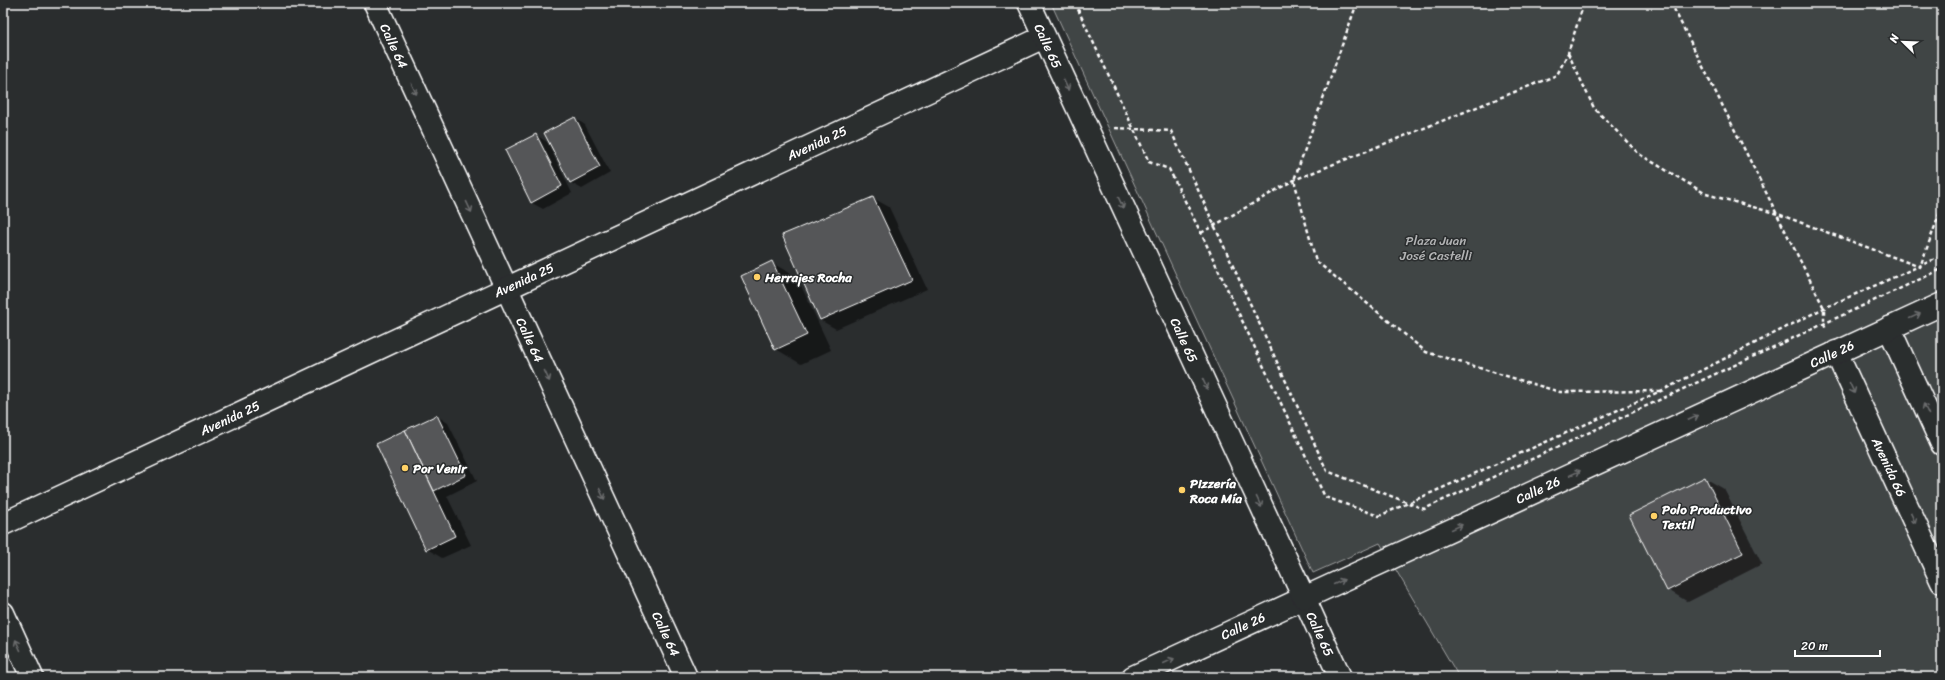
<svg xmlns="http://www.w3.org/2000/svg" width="1945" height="680" viewBox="0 0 1945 680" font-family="Sriracha,sans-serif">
<rect width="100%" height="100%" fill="#2a2d2e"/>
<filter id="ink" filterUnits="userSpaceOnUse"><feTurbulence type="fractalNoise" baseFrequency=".025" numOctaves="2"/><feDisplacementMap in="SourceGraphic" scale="8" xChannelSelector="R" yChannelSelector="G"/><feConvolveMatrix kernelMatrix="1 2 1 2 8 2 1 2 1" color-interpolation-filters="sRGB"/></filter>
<g filter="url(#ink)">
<polygon fill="#414445" stroke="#a0a2a2" points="1051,3 1942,3 1942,677 1459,677 1380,543 1313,573"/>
<g fill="#0007">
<polygon points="575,118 585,125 610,173 582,189 571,183 545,134"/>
<polygon points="536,135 547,142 572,193 543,209 532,203"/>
<polygon points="873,198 889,207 927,289 836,329 820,320"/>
<polygon points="772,263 797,277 831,350 801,364 776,349"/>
<polygon points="437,416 448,423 477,481 447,496 471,545 442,558 427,549 377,445"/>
<polygon points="1705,478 1724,489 1762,564 1688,602 1668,590"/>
</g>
<g fill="#555758" stroke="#fff">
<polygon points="575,117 600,167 570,183 544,133"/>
<polygon points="536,134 562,186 531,203 505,150"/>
<polygon points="873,197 912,280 820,320 782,235"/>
<polygon points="772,261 807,335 775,350 741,276"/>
<polygon points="437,415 466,475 434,491 405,430"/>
<polygon points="405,430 455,536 426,550 376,444"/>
<polygon points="1705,477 1743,553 1667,591 1629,515"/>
</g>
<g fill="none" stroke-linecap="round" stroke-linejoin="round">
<defs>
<g id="minor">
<polyline points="375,3 686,677"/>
<polyline points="3,613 32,677"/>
<polyline points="1133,677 1304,598 1340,677"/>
</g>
<polyline id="tertiary" points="3,524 1044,37"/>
<g id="secondary">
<polyline points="1889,328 1942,444"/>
<polyline points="1836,352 1942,582"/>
</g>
<polyline id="primary" points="1029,3 1304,598 1942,304"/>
</defs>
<use href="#minor" stroke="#fff" stroke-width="25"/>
<use href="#tertiary" stroke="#fff" stroke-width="25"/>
<use href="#secondary" stroke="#fff" stroke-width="25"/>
<use href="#primary" stroke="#fff" stroke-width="25"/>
<g stroke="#fff" stroke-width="2.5" stroke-dasharray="4 3" stroke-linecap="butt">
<polyline points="1075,3 1149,162 1169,169 1201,233 1325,497 1379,516 1663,390 1824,308 1942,256"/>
<polyline points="1357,3 1294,180 1316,261 1426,352 1560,392 1661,391"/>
<polyline points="1671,3 1824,308 1824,324 1826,330"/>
<polyline points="1568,53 1594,108 1639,154 1706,194 1778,214 1920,267 1942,207"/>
<polyline points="1115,128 1171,131 1327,471 1424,509 1942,269"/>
<polyline points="1201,233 1294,180 1557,75 1568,53 1584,3"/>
</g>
<use href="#minor" stroke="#2a2d2e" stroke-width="22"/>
<use href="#tertiary" stroke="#2a2d2e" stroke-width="22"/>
<use href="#secondary" stroke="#2a2d2e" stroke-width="22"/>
<use href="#primary" stroke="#2a2d2e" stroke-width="22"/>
</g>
<defs><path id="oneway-shaft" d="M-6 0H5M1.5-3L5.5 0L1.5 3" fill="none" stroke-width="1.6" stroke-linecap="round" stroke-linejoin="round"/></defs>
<g stroke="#6a6c6d">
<use href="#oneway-shaft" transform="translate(1066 85) rotate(65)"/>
<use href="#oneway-shaft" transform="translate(414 89) rotate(65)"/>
<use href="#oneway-shaft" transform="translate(1121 203) rotate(65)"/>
<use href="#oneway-shaft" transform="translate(469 207) rotate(65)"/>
<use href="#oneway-shaft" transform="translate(1915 316) rotate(-25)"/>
<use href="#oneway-shaft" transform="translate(547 376) rotate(65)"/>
<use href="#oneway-shaft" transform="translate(1205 384) rotate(65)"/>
<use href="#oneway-shaft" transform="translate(1852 388) rotate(65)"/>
<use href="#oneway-shaft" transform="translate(1926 409) rotate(-115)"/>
<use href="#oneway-shaft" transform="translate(1693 418) rotate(-25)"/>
<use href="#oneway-shaft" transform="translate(1575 473) rotate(-25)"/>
<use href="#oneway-shaft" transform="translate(602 494) rotate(65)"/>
<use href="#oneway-shaft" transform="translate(1259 502) rotate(65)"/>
<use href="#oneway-shaft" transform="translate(1913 518) rotate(65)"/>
<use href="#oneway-shaft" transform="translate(1457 527) rotate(-25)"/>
<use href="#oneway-shaft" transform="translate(1339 582) rotate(-25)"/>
<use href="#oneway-shaft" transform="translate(18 645) rotate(-115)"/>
<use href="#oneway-shaft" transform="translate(1169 661) rotate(-25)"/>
</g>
</g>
<g fill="#ffd166" stroke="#2a2d2e" stroke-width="1.5">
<circle cx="757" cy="277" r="4"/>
<circle cx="405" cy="468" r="4"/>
<circle cx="1182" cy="490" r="4"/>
<circle cx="1654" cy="516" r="4"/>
</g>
<g text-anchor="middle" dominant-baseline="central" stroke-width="3" stroke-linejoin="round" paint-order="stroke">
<g font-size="13" fill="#fff" stroke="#2a2d2e">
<text transform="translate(394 46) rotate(65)">Calle 64</text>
<text transform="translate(1048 46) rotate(65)">Calle 65</text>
<text transform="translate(817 143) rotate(-25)">Avenida 25</text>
<text transform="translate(524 280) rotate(-25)">Avenida 25</text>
<text transform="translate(530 340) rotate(65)">Calle 64</text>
<text transform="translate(1184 340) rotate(65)">Calle 65</text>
<text transform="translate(1832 354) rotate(-25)">Calle 26</text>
<text transform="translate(230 418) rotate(-25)">Avenida 25</text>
<text transform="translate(1889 467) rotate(65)">Avenida 66</text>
<text transform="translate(1538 490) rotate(-25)">Calle 26</text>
<text transform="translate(1243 626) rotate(-25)">Calle 26</text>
<text transform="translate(666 634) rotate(65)">Calle 64</text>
<text transform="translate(1320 634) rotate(65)">Calle 65</text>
</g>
<g font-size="13" fill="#b3b4b5" stroke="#2a2d2e">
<text x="1436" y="240">Plaza Juan<tspan x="1436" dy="15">José Castelli</tspan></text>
</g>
<g font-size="13" font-weight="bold" fill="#fff" stroke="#2a2d2e" text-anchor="start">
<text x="765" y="277">Herrajes Rocha</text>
<text x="413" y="468">Por Venir</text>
<text x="1190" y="483">Pizzería<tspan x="1190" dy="15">Roca Mía</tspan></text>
<text x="1662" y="509">Polo Productivo<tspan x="1662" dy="15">Textil</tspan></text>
</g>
</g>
<rect width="1945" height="680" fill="none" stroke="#2a2d2e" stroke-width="16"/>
<rect x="8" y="8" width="1929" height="664" fill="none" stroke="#fff" stroke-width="1.5" filter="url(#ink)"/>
<g transform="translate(1903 42) rotate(293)" stroke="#2a2d2e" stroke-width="3" paint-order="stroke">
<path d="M0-3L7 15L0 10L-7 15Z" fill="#ffffff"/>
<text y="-6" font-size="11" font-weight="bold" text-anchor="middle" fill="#ffffff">N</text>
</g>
<path d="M1795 650v6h85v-6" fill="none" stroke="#ffffff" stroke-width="2"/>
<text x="1801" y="650" font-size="12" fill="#ffffff" stroke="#2a2d2e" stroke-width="3" paint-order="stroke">20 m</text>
</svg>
